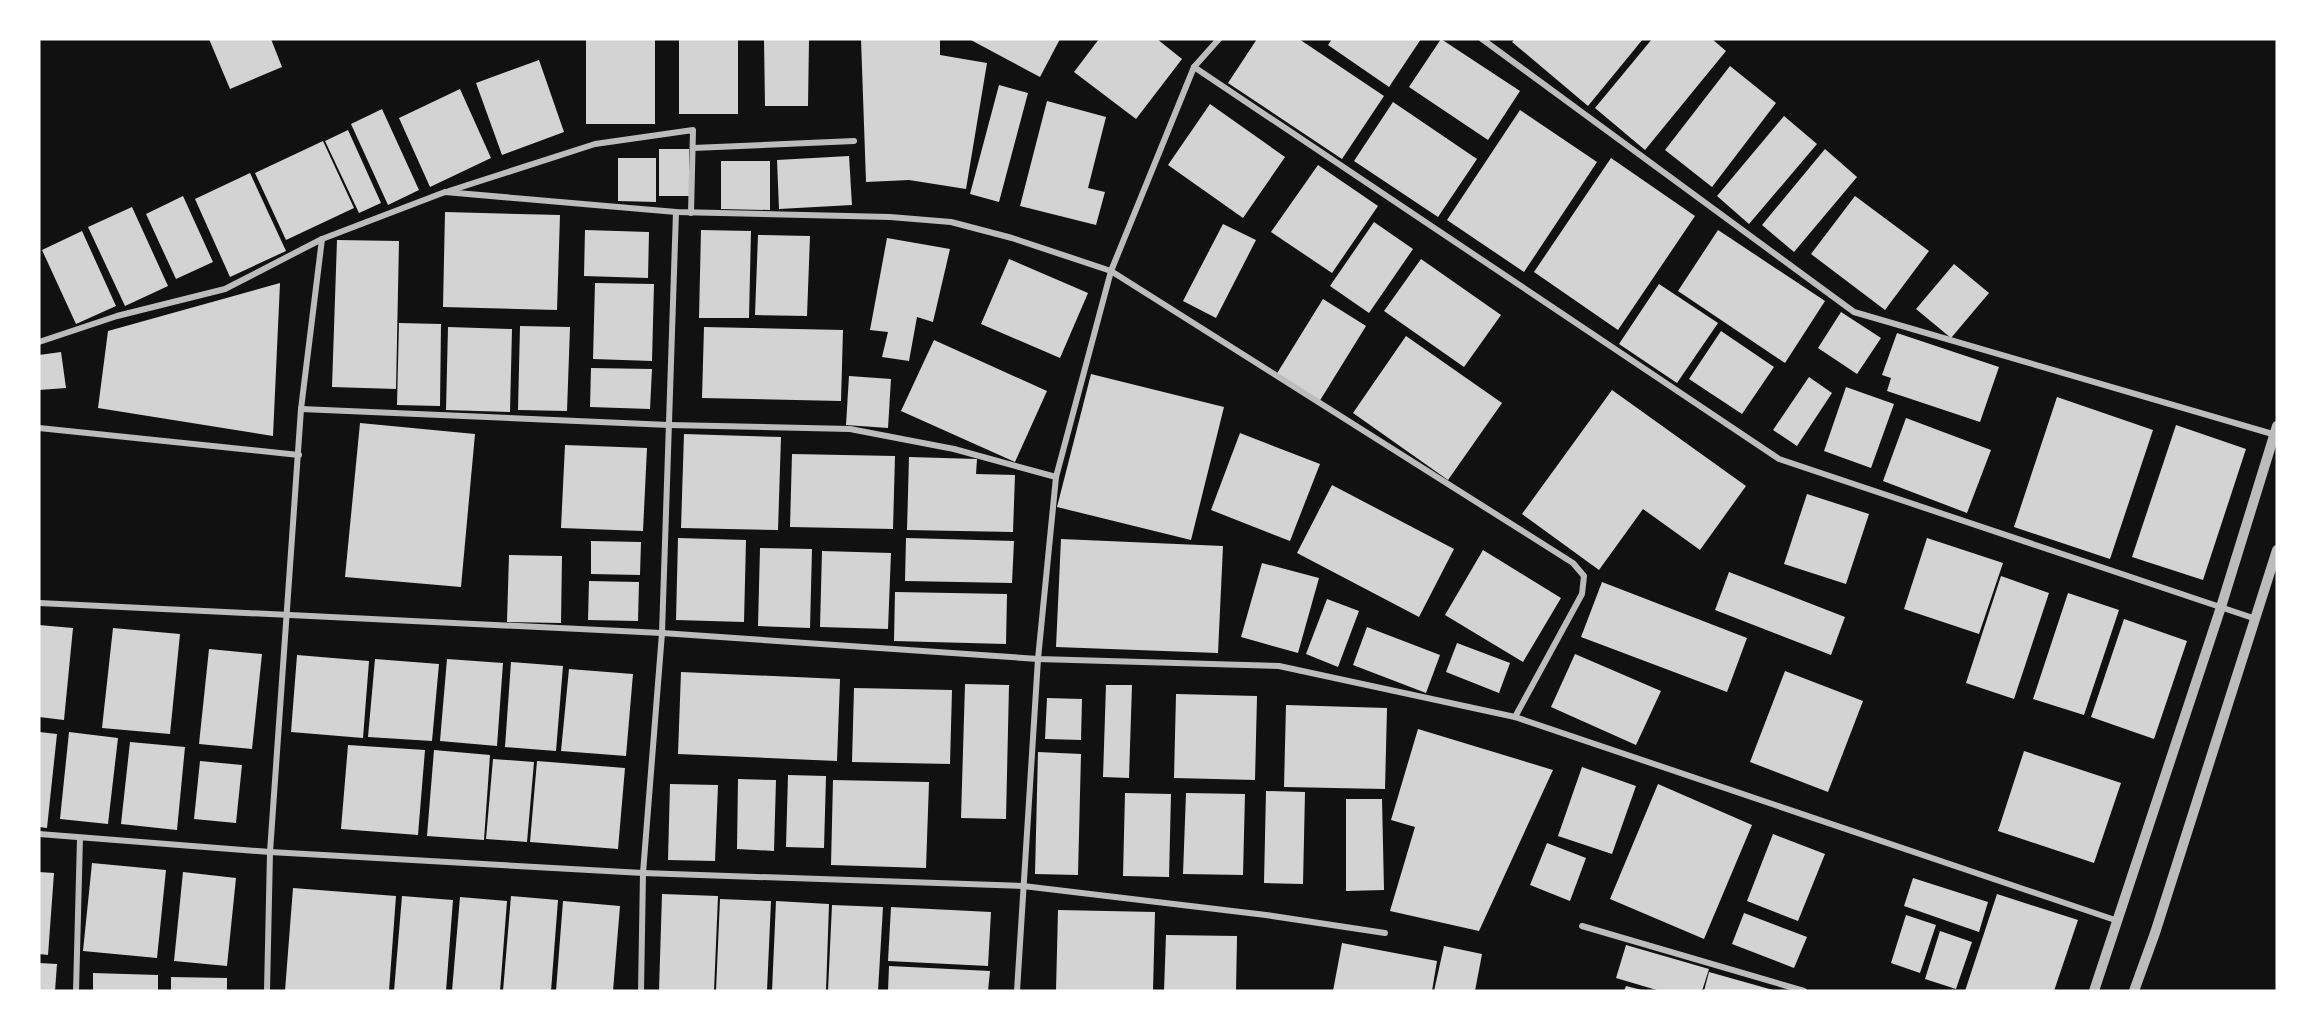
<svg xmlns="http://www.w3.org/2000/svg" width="2316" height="1030" viewBox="0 0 2316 1030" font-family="'PT Sans',sans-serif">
<rect width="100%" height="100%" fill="#111"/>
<g fill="#d3d3d3">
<polygon points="209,39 271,39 282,67 230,89"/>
<rect x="679" y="39" width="59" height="75"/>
<polygon points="764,39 809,39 808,106 765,106"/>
<polygon points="861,39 940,39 940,55 987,63 966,189 909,180 866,182"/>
<polygon points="969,39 1060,39 1040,77"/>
<polygon points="1099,39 1157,39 1182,59 1136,119 1074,72"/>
<polygon points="1257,39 1299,39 1384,96 1342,159 1228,83"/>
<polygon points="1332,39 1421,39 1389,87 1328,45"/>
<polygon points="1441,39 1520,91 1488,140 1409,87"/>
<polygon points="1515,39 1643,39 1588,106 1512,42"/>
<polygon points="1652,39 1712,39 1726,51 1645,150 1595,108"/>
<rect x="586" y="40" width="69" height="84"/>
<polygon points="539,60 564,132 502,155 476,83"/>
<polygon points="1730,66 1776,103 1712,187 1665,150"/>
<polygon points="999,85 1028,93 999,202 970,194"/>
<polygon points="460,89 491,158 430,187 399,118"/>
<polygon points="1047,101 1106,117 1088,188 1105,192 1096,225 1020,206"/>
<polygon points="1393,102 1477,159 1438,217 1354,161"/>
<polygon points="1210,104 1285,157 1243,218 1168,165"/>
<polygon points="382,109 419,190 388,205 351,124"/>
<polygon points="1520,110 1597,162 1524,272 1447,220"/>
<polygon points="1784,116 1817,144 1749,224 1717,196"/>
<polygon points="348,130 381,203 359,213 325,141"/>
<polygon points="323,141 354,208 286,240 255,173"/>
<rect x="659" y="149" width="30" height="47"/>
<polygon points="1825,149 1857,177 1794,252 1762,225"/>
<polygon points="849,156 852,205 779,209 777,160"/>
<polygon points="618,158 656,158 656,202 618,201"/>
<polygon points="1611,158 1695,216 1618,330 1534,272"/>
<polygon points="721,161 770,161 770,210 721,209"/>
<polygon points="1318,165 1378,206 1332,273 1271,232"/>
<polygon points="250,173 286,251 230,277 195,199"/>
<polygon points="183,196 213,262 176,279 146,214"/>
<polygon points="1855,196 1929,251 1885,310 1811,254"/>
<polygon points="132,207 168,286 125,306 88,227"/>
<polygon points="445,212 560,215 557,310 443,307"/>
<polygon points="1374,222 1413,249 1369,313 1330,286"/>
<polygon points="1223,224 1256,240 1216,318 1183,301"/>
<polygon points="585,230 649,232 648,278 584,276"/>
<polygon points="701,230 751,231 749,318 699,318"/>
<polygon points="1718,230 1825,301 1785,363 1678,291"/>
<polygon points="82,231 116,306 76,324 42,250"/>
<polygon points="758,235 810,236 807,316 755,315"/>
<polygon points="887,238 950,249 933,322 917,317 909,361 882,357 888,332 870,330"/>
<polygon points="337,240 399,241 396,389 332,387"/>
<polygon points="1009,259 1088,293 1060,358 981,324"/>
<polygon points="1421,259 1501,315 1464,367 1384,311"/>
<polygon points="1954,264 1989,293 1951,338 1916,309"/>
<polygon points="280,283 273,436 98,408 108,331"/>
<polygon points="595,283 654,284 652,361 593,359"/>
<polygon points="1659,284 1718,323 1677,383 1619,344"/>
<polygon points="1323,299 1366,326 1319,402 1276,375"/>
<polygon points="1841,312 1881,338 1857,374 1818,348"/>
<polygon points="399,323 441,324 440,406 397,405"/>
<polygon points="520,326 570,327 567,411 518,410"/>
<polygon points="448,327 512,329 510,412 446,410"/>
<polygon points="704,327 843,330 841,401 702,398"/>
<polygon points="1721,331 1774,367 1742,414 1689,379"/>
<polygon points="1897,333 1999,367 1980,422 1887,391 1891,378 1882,375"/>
<polygon points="1406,336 1502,403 1448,480 1353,413"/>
<polygon points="934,340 1047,391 1015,462 901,411"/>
<polygon points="61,352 66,388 39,390 39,355"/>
<polygon points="591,368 652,369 650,409 590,407"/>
<polygon points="1091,374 1224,407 1191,540 1057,507"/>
<polygon points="849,376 891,379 888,428 846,425"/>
<polygon points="1809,377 1832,393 1797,446 1773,430"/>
<polygon points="1846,387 1894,404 1871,468 1824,451"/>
<polygon points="1612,390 1746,486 1700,550 1643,509 1599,570 1522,514"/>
<polygon points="2057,397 2153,430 2110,559 2014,527"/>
<polygon points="1906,418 1991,450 1967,513 1883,481"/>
<polygon points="360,423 475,434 461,587 345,577"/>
<polygon points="2176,425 2246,449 2203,580 2132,557"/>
<polygon points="1240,433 1320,464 1290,541 1211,510"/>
<polygon points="684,434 781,437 778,530 681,528"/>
<polygon points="565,445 647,448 643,531 561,528"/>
<polygon points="792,454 895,456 893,529 790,527"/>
<polygon points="909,457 977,459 976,474 1015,475 1013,532 907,530"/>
<polygon points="1332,485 1454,549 1419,617 1297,553"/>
<polygon points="1807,494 1869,514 1846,584 1784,564"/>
<polygon points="678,538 746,540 744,622 676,620"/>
<polygon points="906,538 1014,541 1012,583 905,581"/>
<polygon points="1927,538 2003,563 1979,634 1904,609"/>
<polygon points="1061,539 1223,546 1218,653 1056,647"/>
<polygon points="591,541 641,542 640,575 591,574"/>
<polygon points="760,548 812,549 810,628 758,626"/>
<polygon points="1483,550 1561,598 1523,662 1445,615"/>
<polygon points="822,551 891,553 888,629 820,627"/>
<polygon points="509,555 562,556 561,623 507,622"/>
<polygon points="1262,563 1319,578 1298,653 1241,637"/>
<polygon points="1729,572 1845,617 1831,655 1715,610"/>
<polygon points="2001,576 2049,593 2014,699 1966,683"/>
<polygon points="589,581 639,582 638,621 588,620"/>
<polygon points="1602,582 1747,638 1727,692 1581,637"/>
<polygon points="895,592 1007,594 1006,644 894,641"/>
<polygon points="2068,593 2119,610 2084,715 2033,699"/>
<polygon points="1327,599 1359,611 1338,667 1306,654"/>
<polygon points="2124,619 2187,641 2154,739 2091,717"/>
<polygon points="39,625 73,628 64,720 39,717"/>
<polygon points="1367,627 1440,655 1426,693 1353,665"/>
<polygon points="113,628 180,634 170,734 102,728"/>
<polygon points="1457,643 1510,663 1499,693 1446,672"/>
<polygon points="209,649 262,654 252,749 199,744"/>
<polygon points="1575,654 1661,691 1636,745 1551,707"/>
<polygon points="297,655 369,661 363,738 291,732"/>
<polygon points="375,659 439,664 432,741 368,737"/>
<polygon points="447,659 503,663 497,746 440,741"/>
<polygon points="511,662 563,666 556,751 505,747"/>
<polygon points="569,669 633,674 626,756 561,751"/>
<polygon points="1785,671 1863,701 1828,792 1750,762"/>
<polygon points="681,672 840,679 837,761 678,754"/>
<polygon points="965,684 1009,685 1006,819 961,818"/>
<polygon points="1106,685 1132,685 1129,778 1103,777"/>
<polygon points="854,688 952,690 950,764 852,762"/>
<polygon points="1176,694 1257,696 1255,780 1174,778"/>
<polygon points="1047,698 1082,699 1081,740 1045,739"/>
<polygon points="1286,705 1387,708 1385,789 1284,787"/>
<polygon points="1418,729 1553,770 1479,931 1390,911 1415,827 1391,820"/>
<polygon points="39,732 57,734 47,828 39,827"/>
<polygon points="69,732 118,738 108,824 60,819"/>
<polygon points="130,742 185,747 177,830 121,824"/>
<polygon points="348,745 425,750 418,835 341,829"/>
<polygon points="434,750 490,755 484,840 427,836"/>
<polygon points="2024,751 2121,783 2094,863 1998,831"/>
<polygon points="1038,752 1081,754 1078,875 1035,874"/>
<polygon points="493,759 534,762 527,842 486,839"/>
<polygon points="200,761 242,765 236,823 194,819"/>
<polygon points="537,761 625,768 618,849 530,842"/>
<polygon points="1582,767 1636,786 1612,854 1558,836"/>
<polygon points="788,775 826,776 824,848 786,847"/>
<polygon points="738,779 776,780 774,851 737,849"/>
<polygon points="833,780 929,782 926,868 831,865"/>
<polygon points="670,784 718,785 715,861 668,860"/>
<polygon points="1658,784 1752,825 1704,939 1610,899"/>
<polygon points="1266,791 1305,792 1303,884 1264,883"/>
<polygon points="1125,793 1171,794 1169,877 1123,876"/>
<polygon points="1186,793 1245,794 1243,875 1183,874"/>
<polygon points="1346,799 1382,799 1384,890 1346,891"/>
<polygon points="1773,834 1825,854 1798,921 1747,901"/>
<polygon points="1547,843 1586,858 1570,901 1530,885"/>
<polygon points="92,863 166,870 157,958 83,951"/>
<polygon points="39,872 54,873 48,955 39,954"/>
<polygon points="183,872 236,878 227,966 174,961"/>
<polygon points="1913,878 1988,902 1979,932 1904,906"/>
<polygon points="293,888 396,896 389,991 285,991"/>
<polygon points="662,894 718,896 714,991 659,991"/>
<polygon points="1997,894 2078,920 2054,991 1965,991"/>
<polygon points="402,896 453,900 446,991 394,991"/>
<polygon points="511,896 558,900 551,991 503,991"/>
<polygon points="460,897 507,901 500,991 452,991"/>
<polygon points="720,899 771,901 767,991 716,991"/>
<polygon points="563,901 620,906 613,991 556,991"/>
<polygon points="776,901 829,904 826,991 772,991"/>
<polygon points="832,905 883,907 878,991 828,991"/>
<polygon points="891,907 991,912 988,966 888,961"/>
<polygon points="1058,910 1155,912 1153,991 1056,991"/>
<polygon points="1744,913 1807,937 1794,968 1732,944"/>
<polygon points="1906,915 1936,925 1920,973 1891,963"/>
<polygon points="1940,931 1972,942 1956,989 1925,979"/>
<polygon points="1166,935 1237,936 1236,991 1164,991"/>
<polygon points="1342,943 1437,961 1432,991 1333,991"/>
<polygon points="1626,945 1709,969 1702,991 1660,991 1616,978"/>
<polygon points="1444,946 1482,954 1475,991 1434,991"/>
<polygon points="39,963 57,964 55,991 39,991"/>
<polygon points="889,966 990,971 988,991 888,991"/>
<polygon points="1709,972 1773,990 1773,991 1704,991"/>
<polygon points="93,973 158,975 158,991 93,991"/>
<polygon points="171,977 227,978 227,991 171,991"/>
<polygon points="1626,986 1642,990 1642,991 1624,991"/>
</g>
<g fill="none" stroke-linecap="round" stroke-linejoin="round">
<g stroke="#bcbcbc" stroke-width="6">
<polyline points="1482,39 1854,312 2276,435"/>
<polyline points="1194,67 1779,459 2256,619"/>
<polyline points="693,148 854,141"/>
<polyline points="449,191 595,144 693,130 691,213"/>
<polyline points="39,342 117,316 225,289 322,239 445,192 676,212 890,217 951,222 1012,238 1111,271 1573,563 1584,576 1582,594 1515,717"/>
<polyline points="301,409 669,425 850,429 954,449 1056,477"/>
<polyline points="39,428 299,455"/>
<polyline points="39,603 662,633 1038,659 1279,666 1515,717 2118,921"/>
<polyline points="39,834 270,852 643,873 1023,886 1266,915 1385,933"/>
<polyline points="1582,926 1804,991"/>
<polyline points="76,991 80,838"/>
<polyline points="267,991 270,852 301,409 322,239"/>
<polyline points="641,991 643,873 662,633 676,212"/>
<polyline points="1017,991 1038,659 1056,477 1111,271 1194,67 1219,39"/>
</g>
<g stroke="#bcbcbc" stroke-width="10">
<polyline points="2094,991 2221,607 2277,426"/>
<polyline points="2134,991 2155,933 2277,550"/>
</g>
</g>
<rect width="2316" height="1030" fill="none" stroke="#ffffff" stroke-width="81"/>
</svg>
